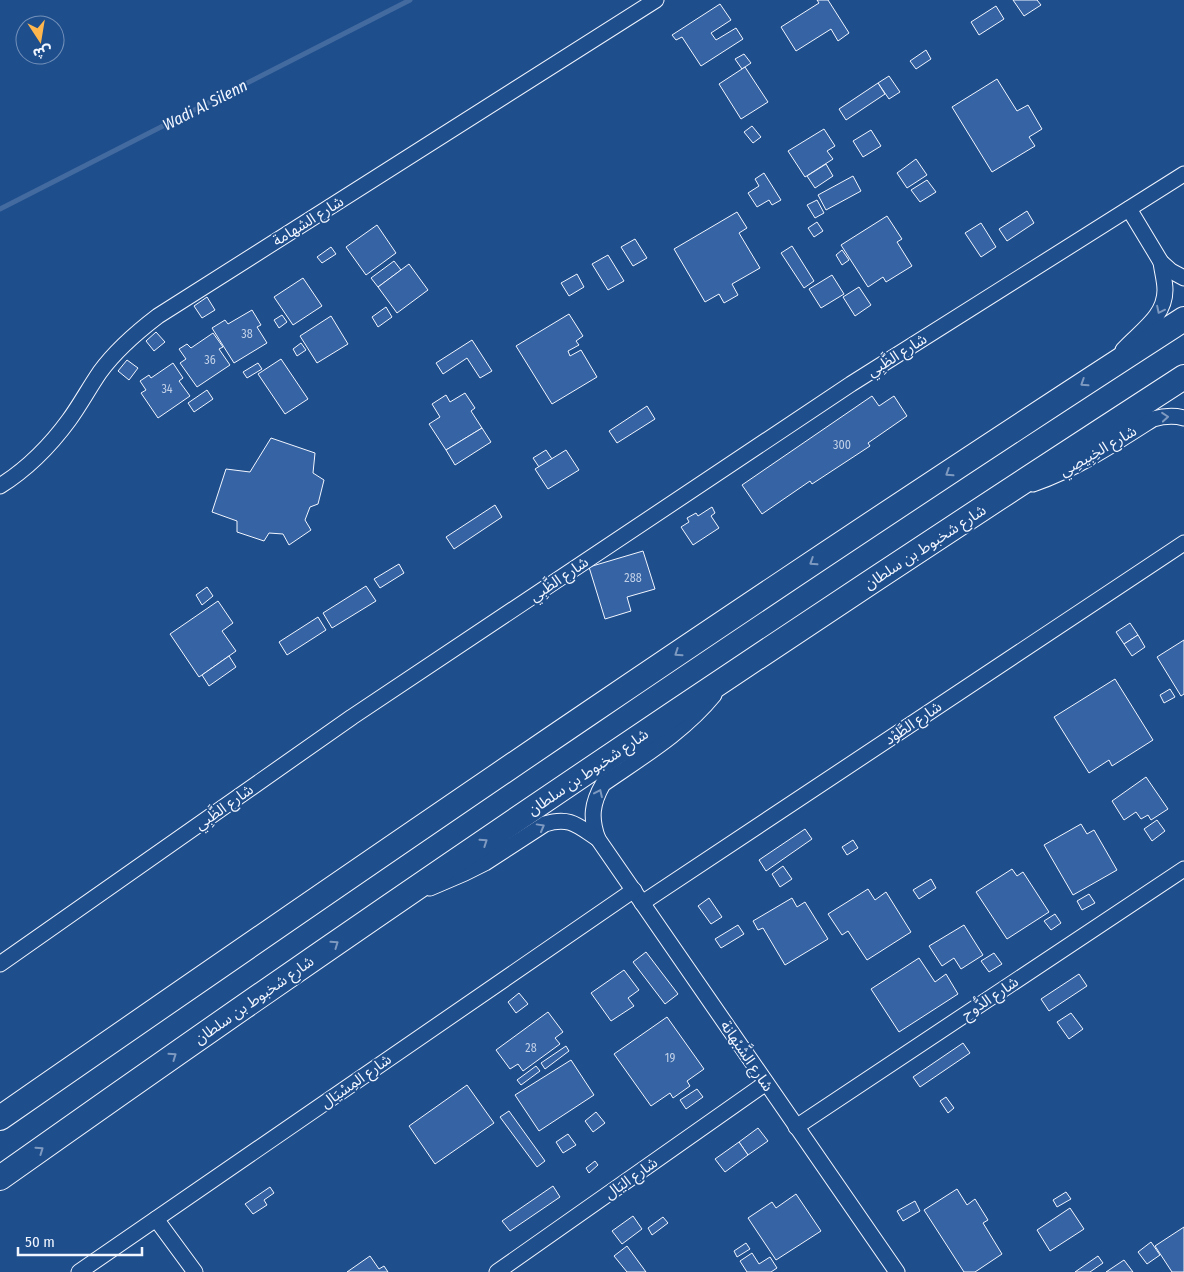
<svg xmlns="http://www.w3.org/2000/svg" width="1184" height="1272" viewBox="0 0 1184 1272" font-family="'Fira Sans Condensed','Noto Sans Arabic',sans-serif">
<rect width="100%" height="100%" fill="#1f4e8c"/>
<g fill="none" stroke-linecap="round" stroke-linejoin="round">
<polyline stroke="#446ba0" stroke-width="5" points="0,209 410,0"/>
</g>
<g fill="#3563a3" stroke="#f2f6ff">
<polygon points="817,0 828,0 849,33 838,41 831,29 796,51 781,27 819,3"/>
<polygon points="1013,0 1037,0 1041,5 1024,16"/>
<polygon points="720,4 731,20 711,33 716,40 736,28 743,39 701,66 682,37 676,40 672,35"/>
<polygon points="996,6 1004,19 979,35 971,22"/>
<polygon points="926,50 931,59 916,69 910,61"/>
<polygon points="744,54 751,63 742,69 735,59"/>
<polygon points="745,67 768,102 741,119 719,84"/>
<polygon points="889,76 900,92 889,99 878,83"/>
<polygon points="997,79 1017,111 1028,105 1042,129 1029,137 1035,146 992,172 952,107"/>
<polygon points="878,83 885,94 846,120 839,109"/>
<polygon points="752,126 761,137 753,143 744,132"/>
<polygon points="824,129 835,146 827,151 833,159 805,177 788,151"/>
<polygon points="871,130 881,146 863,157 853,141"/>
<polygon points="916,159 927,175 907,188 897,173"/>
<polygon points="826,164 833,176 815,188 807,176"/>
<polygon points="764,173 781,200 772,205 769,200 757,207 748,193 759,186 755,179"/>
<polygon points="853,176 861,191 826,210 818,195"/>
<polygon points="927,180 936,192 920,202 911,190"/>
<polygon points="817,200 824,213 815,218 807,205"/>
<polygon points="1027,211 1034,223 1007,241 999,229"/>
<polygon points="737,212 747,228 739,233 760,268 732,284 738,295 724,303 719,294 705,302 674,249"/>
<polygon points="887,216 902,239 897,242 912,266 886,282 883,277 868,287 841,245"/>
<polygon points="817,222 823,231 814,237 808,228"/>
<polygon points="981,223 996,247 981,257 965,233"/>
<polygon points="377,225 396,253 366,275 346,247"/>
<polygon points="635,239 647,258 633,266 621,247"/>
<polygon points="792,246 814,281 804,288 781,253"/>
<polygon points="331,247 336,254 322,263 317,257"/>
<polygon points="842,250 849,260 842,265 836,255"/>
<polygon points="608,255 624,281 608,290 592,264"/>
<polygon points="394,261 401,270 378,287 371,278"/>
<polygon points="409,264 428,290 397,313 378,287"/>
<polygon points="577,274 584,287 569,296 561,283"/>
<polygon points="832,275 844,294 821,308 809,289"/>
<polygon points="303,278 322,306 293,325 274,297"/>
<polygon points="859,287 871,305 855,316 843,297"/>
<polygon points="207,297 215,310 202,318 194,306"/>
<polygon points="386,307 392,317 378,327 372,317"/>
<polygon points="252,310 261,325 257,327 267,343 234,363 212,328 225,320 228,324"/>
<polygon points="569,314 583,336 576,341 579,345 568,351 570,356 581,350 597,377 552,404 516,346"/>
<polygon points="282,315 287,322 279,328 274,320"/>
<polygon points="331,316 348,344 317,363 300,336"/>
<polygon points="156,332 165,342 154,351 146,341"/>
<polygon points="213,333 223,347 219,349 230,365 197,387 180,363 186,359 179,349 187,344 191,348"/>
<polygon points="472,340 492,371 480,378 467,358 443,374 436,363"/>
<polygon points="301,343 306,350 297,356 293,349"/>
<polygon points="281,359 308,399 285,414 258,374"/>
<polygon points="127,360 138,368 129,380 118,371"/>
<polygon points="173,363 183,378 179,381 190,396 158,418 141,393 146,390 140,381 149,375 151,378"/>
<polygon points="258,363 262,369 247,378 243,372"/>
<polygon points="207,390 213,399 194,412 188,403"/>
<polygon points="465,393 475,408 471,411 482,428 446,450 429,424 440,417 432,404 446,395 450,402"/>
<polygon points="872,396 879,406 894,396 907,416 868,443 870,446 812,484 810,481 762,514 742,485"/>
<polygon points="647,406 655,419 617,443 609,431"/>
<polygon points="482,428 491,442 455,465 446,450"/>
<polygon points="271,438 315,453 313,473 324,480 318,504 310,507 305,520 311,530 289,545 283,534 269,533 264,541 237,532 237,521 212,512 226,469 250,472"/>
<polygon points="546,450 552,459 539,467 533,458"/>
<polygon points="566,450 579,470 548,489 535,469"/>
<polygon points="495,505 502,517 454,549 446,537"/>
<polygon points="712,507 715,513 711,516 719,528 693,545 681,527 689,522 687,518 696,513 698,516"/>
<polygon points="643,551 655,589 627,597 631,611 605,619 589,567"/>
<polygon points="399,564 404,573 380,588 374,579"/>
<polygon points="366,586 376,601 332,628 323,613"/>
<polygon points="207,587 213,596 202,605 196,595"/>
<polygon points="218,601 233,623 222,631 236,651 199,677 170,634"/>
<polygon points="318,617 326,630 287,655 279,642"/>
<polygon points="1130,623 1138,635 1124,644 1116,632"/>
<polygon points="1138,635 1145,647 1132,656 1124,644"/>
<polygon points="1184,640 1184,694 1181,696 1157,657"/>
<polygon points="229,656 236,667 209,686 202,675"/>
<polygon points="1115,679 1153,740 1112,766 1109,760 1089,773 1054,717"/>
<polygon points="1170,689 1175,697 1164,703 1160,695"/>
<polygon points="1146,777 1168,809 1151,820 1148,815 1141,819 1136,812 1124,820 1112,801"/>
<polygon points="1157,820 1165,831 1152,841 1144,829"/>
<polygon points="1081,824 1087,834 1094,830 1117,870 1073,895 1044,845"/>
<polygon points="805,829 812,839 766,871 759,860"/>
<polygon points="853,840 858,848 847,855 842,847"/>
<polygon points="783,866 792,879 780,887 772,874"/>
<polygon points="1012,869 1017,876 1023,872 1049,912 1007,939 976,892"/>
<polygon points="931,879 936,888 919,899 913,890"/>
<polygon points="868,889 875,900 886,892 911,932 867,960 848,931 842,935 828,914"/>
<polygon points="1089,894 1095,903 1082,910 1077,901"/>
<polygon points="709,898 722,917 711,924 698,906"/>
<polygon points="792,898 797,907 805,902 828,939 785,965 763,928 758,930 753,921"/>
<polygon points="1055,914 1061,923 1051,930 1044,921"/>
<polygon points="738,925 744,934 721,948 715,939"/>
<polygon points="964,925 983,955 961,969 954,958 942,966 929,946"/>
<polygon points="646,952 678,994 665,1004 633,962"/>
<polygon points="994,953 1002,964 989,972 981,961"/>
<polygon points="919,958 935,982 946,974 958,994 899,1032 871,989"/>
<polygon points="624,970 639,990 628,998 634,1006 611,1021 591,993"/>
<polygon points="1079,974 1087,986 1049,1011 1041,999"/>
<polygon points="519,993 528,1004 516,1013 508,1002"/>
<polygon points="548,1012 563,1032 555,1038 560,1044 523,1071 518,1064 510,1069 496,1050"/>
<polygon points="1071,1013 1083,1029 1069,1039 1057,1022"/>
<polygon points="667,1017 704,1069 687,1081 690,1086 673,1098 670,1093 651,1106 614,1054"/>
<polygon points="963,1043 970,1053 920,1087 913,1077"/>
<polygon points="566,1046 569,1051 545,1069 541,1063"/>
<polygon points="571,1060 594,1095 539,1131 515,1095"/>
<polygon points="536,1066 540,1071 521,1085 517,1080"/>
<polygon points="467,1085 494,1123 435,1164 409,1126"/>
<polygon points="697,1089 703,1097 686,1109 680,1100"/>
<polygon points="946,1097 954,1108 948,1113 940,1101"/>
<polygon points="509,1111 545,1161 537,1167 500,1117"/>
<polygon points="596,1112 605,1123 593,1132 585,1121"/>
<polygon points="758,1128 768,1141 748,1155 739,1142"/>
<polygon points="568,1134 576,1145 563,1153 556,1142"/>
<polygon points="739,1142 748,1155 725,1172 715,1159"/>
<polygon points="595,1161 598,1165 589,1173 586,1168"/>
<polygon points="553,1186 560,1197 510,1231 502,1221"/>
<polygon points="270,1187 274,1193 264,1200 267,1205 253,1214 245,1204"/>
<polygon points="957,1189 967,1205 975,1199 988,1220 983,1223 1002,1254 975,1272 964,1272 924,1210"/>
<polygon points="1066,1192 1071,1199 1057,1207 1053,1200"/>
<polygon points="796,1194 821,1231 776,1260 748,1218 772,1202 776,1208"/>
<polygon points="915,1201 920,1211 903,1221 897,1211"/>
<polygon points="1070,1208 1084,1229 1050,1251 1037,1230"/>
<polygon points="633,1216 642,1229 622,1244 612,1231"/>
<polygon points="663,1217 668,1223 652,1235 648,1228"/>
<polygon points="1184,1227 1184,1272 1172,1272 1155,1246"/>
<polygon points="1151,1242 1160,1255 1147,1264 1138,1252"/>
<polygon points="746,1243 750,1249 737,1257 734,1251"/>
<polygon points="627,1246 646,1272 627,1272 614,1256"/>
<polygon points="752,1253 759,1264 770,1257 777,1268 771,1272 747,1272 740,1261"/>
<polygon points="370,1256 379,1269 384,1266 388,1272 347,1272"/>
<polygon points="1098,1256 1103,1263 1090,1272 1075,1272"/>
<polygon points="1124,1260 1133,1272 1106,1272"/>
</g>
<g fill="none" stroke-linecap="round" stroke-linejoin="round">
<defs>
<g id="minor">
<polyline points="1129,209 1161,262 1171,271 1184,278"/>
<path d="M1123,350C1140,331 1165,317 1165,290C1165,281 1162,271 1161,262"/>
<path d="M1033,484C1078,468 1114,444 1153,419C1164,416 1173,415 1184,418"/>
<path d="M0,486C27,469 50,446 69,420C80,405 89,388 100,372C116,350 137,332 158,316L656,0"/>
<path d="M714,695C684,732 642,757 603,784C592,803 590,818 598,839L897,1272"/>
<path d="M430,888L465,873L485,863L545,824C570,816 578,826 598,839"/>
<polyline points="642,903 1184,543"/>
<polyline points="0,964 352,717 851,384 1184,174"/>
<polyline points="796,1127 1184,869"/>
<polyline points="156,1219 195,1272"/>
<polyline points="79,1272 634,890"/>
<polyline points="497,1272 766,1083"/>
</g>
<g id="primary">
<path d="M0,1118C391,847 784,577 1184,319"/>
<path d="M0,1178C389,902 784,636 1184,377"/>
</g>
</defs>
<use href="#minor" stroke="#f2f6ff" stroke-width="17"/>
<use href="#primary" stroke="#f2f6ff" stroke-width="26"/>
<use href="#minor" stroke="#1f4e8c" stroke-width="15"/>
<use href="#primary" stroke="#1f4e8c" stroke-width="24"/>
</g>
<defs><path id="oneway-chevron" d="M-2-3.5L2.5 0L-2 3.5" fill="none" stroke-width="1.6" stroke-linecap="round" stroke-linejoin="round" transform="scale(1.25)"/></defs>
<g stroke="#7e9ac0">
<use href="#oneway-chevron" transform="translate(1160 310) rotate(116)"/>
<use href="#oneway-chevron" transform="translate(1084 383) rotate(147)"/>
<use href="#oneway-chevron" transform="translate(1165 417) rotate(-5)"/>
<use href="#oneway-chevron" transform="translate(949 473) rotate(147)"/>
<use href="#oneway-chevron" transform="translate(813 562) rotate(147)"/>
<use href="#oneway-chevron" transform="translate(678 653) rotate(146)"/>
<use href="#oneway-chevron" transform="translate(599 793) rotate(-65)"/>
<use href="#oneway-chevron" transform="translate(541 827) rotate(-29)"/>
<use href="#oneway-chevron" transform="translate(484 842) rotate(-34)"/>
<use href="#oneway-chevron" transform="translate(335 944) rotate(-35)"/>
<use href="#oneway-chevron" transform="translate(173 1056) rotate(-35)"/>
<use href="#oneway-chevron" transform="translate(40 1150) rotate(-35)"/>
</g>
<g text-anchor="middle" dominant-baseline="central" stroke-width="4" stroke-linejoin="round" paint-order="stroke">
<g font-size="12" fill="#c3d1e8">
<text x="247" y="334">38</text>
<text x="210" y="360">36</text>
<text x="167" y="389">34</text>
<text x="842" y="445">300</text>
<text x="633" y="578">288</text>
<text x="531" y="1048">28</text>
<text x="670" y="1058">19</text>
</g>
<g font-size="15" fill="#f2f6ff" stroke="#1f4e8c">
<text transform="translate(308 221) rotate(-32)">شارع الشهامة</text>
<text transform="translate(897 355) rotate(-32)">شارع الظَّبِي</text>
<text transform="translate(1098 451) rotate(-30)">شارع الخِبِيصِي</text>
<text transform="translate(925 547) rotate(-33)">شارع شخبوط بن سلطان</text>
<text transform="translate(559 579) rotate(-34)">شارع الظَّبِي</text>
<text transform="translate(913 723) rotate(-34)">شارع الطَّوْد</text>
<text transform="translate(588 772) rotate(-34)">شارع شخبوط بن سلطان</text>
<text transform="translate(224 807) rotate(-35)">شارع الظَّبِي</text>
<text transform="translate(990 998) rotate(-34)">شارع الدُّوح</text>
<text transform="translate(254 1000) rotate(-35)">شارع شخبوط بن سلطان</text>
<text transform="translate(747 1056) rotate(56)">شارع الشَّبْهانة</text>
<text transform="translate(356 1081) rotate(-35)">شارع المِسْيَال</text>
<text transform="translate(631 1178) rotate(-35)">شارع اليَال</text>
</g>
<g font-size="16" font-style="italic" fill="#f2f6ff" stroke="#1f4e8c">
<text transform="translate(205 105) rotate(-27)">Wadi Al Silenn</text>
</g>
</g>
<g transform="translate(40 40) rotate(168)"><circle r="24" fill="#1f4e8c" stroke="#7391ba"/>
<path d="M0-4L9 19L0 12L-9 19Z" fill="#ffb74d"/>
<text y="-8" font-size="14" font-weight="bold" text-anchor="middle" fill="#f2f6ff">ش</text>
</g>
<path d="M18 1247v8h124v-8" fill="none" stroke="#f2f6ff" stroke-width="2.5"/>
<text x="25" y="1247" font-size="15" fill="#f2f6ff" stroke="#1f4e8c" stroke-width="4" paint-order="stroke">50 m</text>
</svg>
